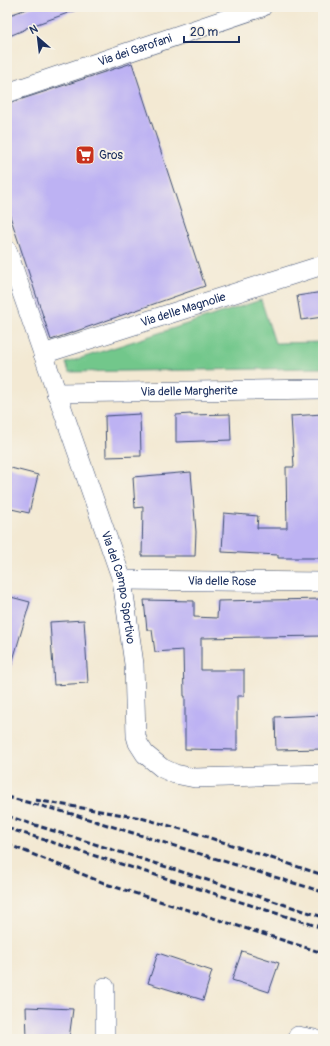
<svg xmlns="http://www.w3.org/2000/svg" width="330" height="1046" viewBox="0 0 330 1046" font-family="Pangolin,sans-serif">
<rect width="100%" height="100%" fill="#f7f3e8"/>
<filter id="ink" filterUnits="userSpaceOnUse"><feTurbulence type="fractalNoise" baseFrequency=".025" numOctaves="2"/><feDisplacementMap in="SourceGraphic" scale="8" xChannelSelector="R" yChannelSelector="G"/><feConvolveMatrix kernelMatrix="1 2 1 2 8 2 1 2 1" color-interpolation-filters="sRGB"/></filter>
<filter id="wash" filterUnits="userSpaceOnUse"><feTurbulence type="fractalNoise" baseFrequency=".012" numOctaves="4" result="noise"/><feDisplacementMap in="SourceGraphic" scale="16" xChannelSelector="R" yChannelSelector="G"/><feGaussianBlur stdDeviation="0.9" result="paint"/><feColorMatrix in="noise" values="0 0 0 0 0 0 0 0 0 0 0 0 0 0 0 0 0 1.4 0 .05"/><feComposite in="paint" operator="in"/></filter>
<g filter="url(#wash)">
<rect width="100%" height="100%" fill="#f3e9d3"/>
<polygon fill="#72c78b" stroke="#467b74" points="261,300 275,343 323,342 323,368 69,372 66,363"/>
<g id="blocks">
<g fill="#bdb2f3">
<polygon points="32,7 78,7 79,9 26,28 26,29 7,37 7,16"/>
<polygon points="132,63 205,286 51,340 7,207 7,104"/>
<polygon points="323,292 323,317 301,320 297,296"/>
<polygon points="140,414 141,456 106,457 105,416"/>
<polygon points="191,414 191,415 230,414 231,440 176,442 176,415"/>
<polygon points="323,414 323,558 278,558 278,555 222,552 224,513 258,516 257,528 287,528 286,467 294,467 291,416"/>
<polygon points="7,467 38,475 29,513 7,508"/>
<polygon points="191,472 196,532 195,556 142,556 143,507 135,508 133,477"/>
<polygon points="7,596 30,602 11,667 7,666"/>
<polygon points="323,599 323,636 201,638 201,670 244,670 244,696 237,696 237,750 185,749 185,696 184,696 183,650 155,652 152,630 147,630 144,600 194,601 194,617 217,618 218,601"/>
<polygon points="84,620 88,683 54,685 50,622"/>
<polygon points="323,715 323,749 276,750 275,717"/>
<polygon points="242,951 279,963 269,992 232,980"/>
<polygon points="158,953 212,971 203,1000 148,983"/>
<polygon points="26,1007 73,1009 69,1039 27,1039"/>
</g>
</g>
</g>
<g filter="url(#ink)">
<use href="#blocks" fill-opacity="0" stroke="#3b4b70" stroke-width="1"/>
<g fill="none" stroke-linecap="round" stroke-linejoin="round">
<defs>
<g id="minor">
<path id="s1" d="M7,93L262,7"/>
<path id="s2" d="M7,250L122,580L134,664L136,736L138,743L145,754L162,768L175,774L195,778L323,774"/>
<path id="s3" d="M43,354L323,265"/>
<path id="s4" d="M56,393L323,389"/>
<path id="s5" d="M122,580L323,582"/>
<polyline points="105,1039 105,987"/>
<polyline points="297,1039 298,1036 315,1039"/>
</g>
</defs>
<use href="#minor" stroke="#3b4b70" stroke-width="20"/>
<use href="#minor" stroke="#fff" stroke-width="19"/>
<g stroke="#1b2f5e" stroke-width="3" stroke-dasharray="6 3" stroke-linecap="butt">
<polyline points="7,797 72,814 323,892"/>
<polyline points="35,800 141,818 192,832 323,875"/>
<polyline points="7,816 323,917"/>
<polyline points="7,828 323,928"/>
<polyline points="7,844 109,885 323,953"/>
</g>
</g>
</g>
<defs>
<symbol id="supermarket-square" viewBox="-11 -11 22 22"><rect x="-9" y="-9" width="18" height="18" rx="4" fill="#c8321e" stroke="#f7f3e8"/><path d="M-6-5.5h2.5l.6 2H6L4.5 2H-2.5L-4.4-4H-6ZM-1.5 3.2a1.3 1.3 0 1 0 .1 0ZM3 3.2a1.3 1.3 0 1 0 .1 0Z" fill="#fff"/></symbol>
</defs>
<g fill-rule="evenodd">
<use href="#supermarket-square" x="74" y="144" width="22" height="22"/>
</g>
<g text-anchor="middle" dominant-baseline="central" stroke-width="4" stroke-linejoin="round" paint-order="stroke">
<g font-size="12" fill="#1b2f5e" stroke="#f7f3e8">
<text stroke="none"><textPath href="#s1" startOffset="135">Via dei Garofani</textPath></text>
<text stroke="none"><textPath href="#s3" startOffset="147">Via delle Magnolie</textPath></text>
<text stroke="none"><textPath href="#s4" startOffset="133">Via delle Margherite</textPath></text>
<text stroke="none"><textPath href="#s5" startOffset="100">Via delle Rose</textPath></text>
<text stroke="none"><textPath href="#s2" startOffset="356">Via del Campo Sportivo</textPath></text>
</g>
<g font-size="12" fill="#1b2f5e" stroke="#f7f3e8" text-anchor="start">
<text x="99" y="155">Gros</text>
</g>
</g>
<rect width="330" height="1046" fill="none" stroke="#f7f3e8" stroke-width="24"/>
<g transform="translate(38 38) rotate(332)" stroke="#f7f3e8" stroke-width="3" paint-order="stroke">
<path d="M0-3L7 15L0 10L-7 15Z" fill="#1b2f5e"/>
<text y="-6" font-size="11" font-weight="bold" text-anchor="middle" fill="#1b2f5e">N</text>
</g>
<path d="M184 36v6h55v-6" fill="none" stroke="#1b2f5e" stroke-width="2"/>
<text x="190" y="36" font-size="12" fill="#1b2f5e" stroke="#f7f3e8" stroke-width="3" paint-order="stroke">20 m</text>
</svg>
